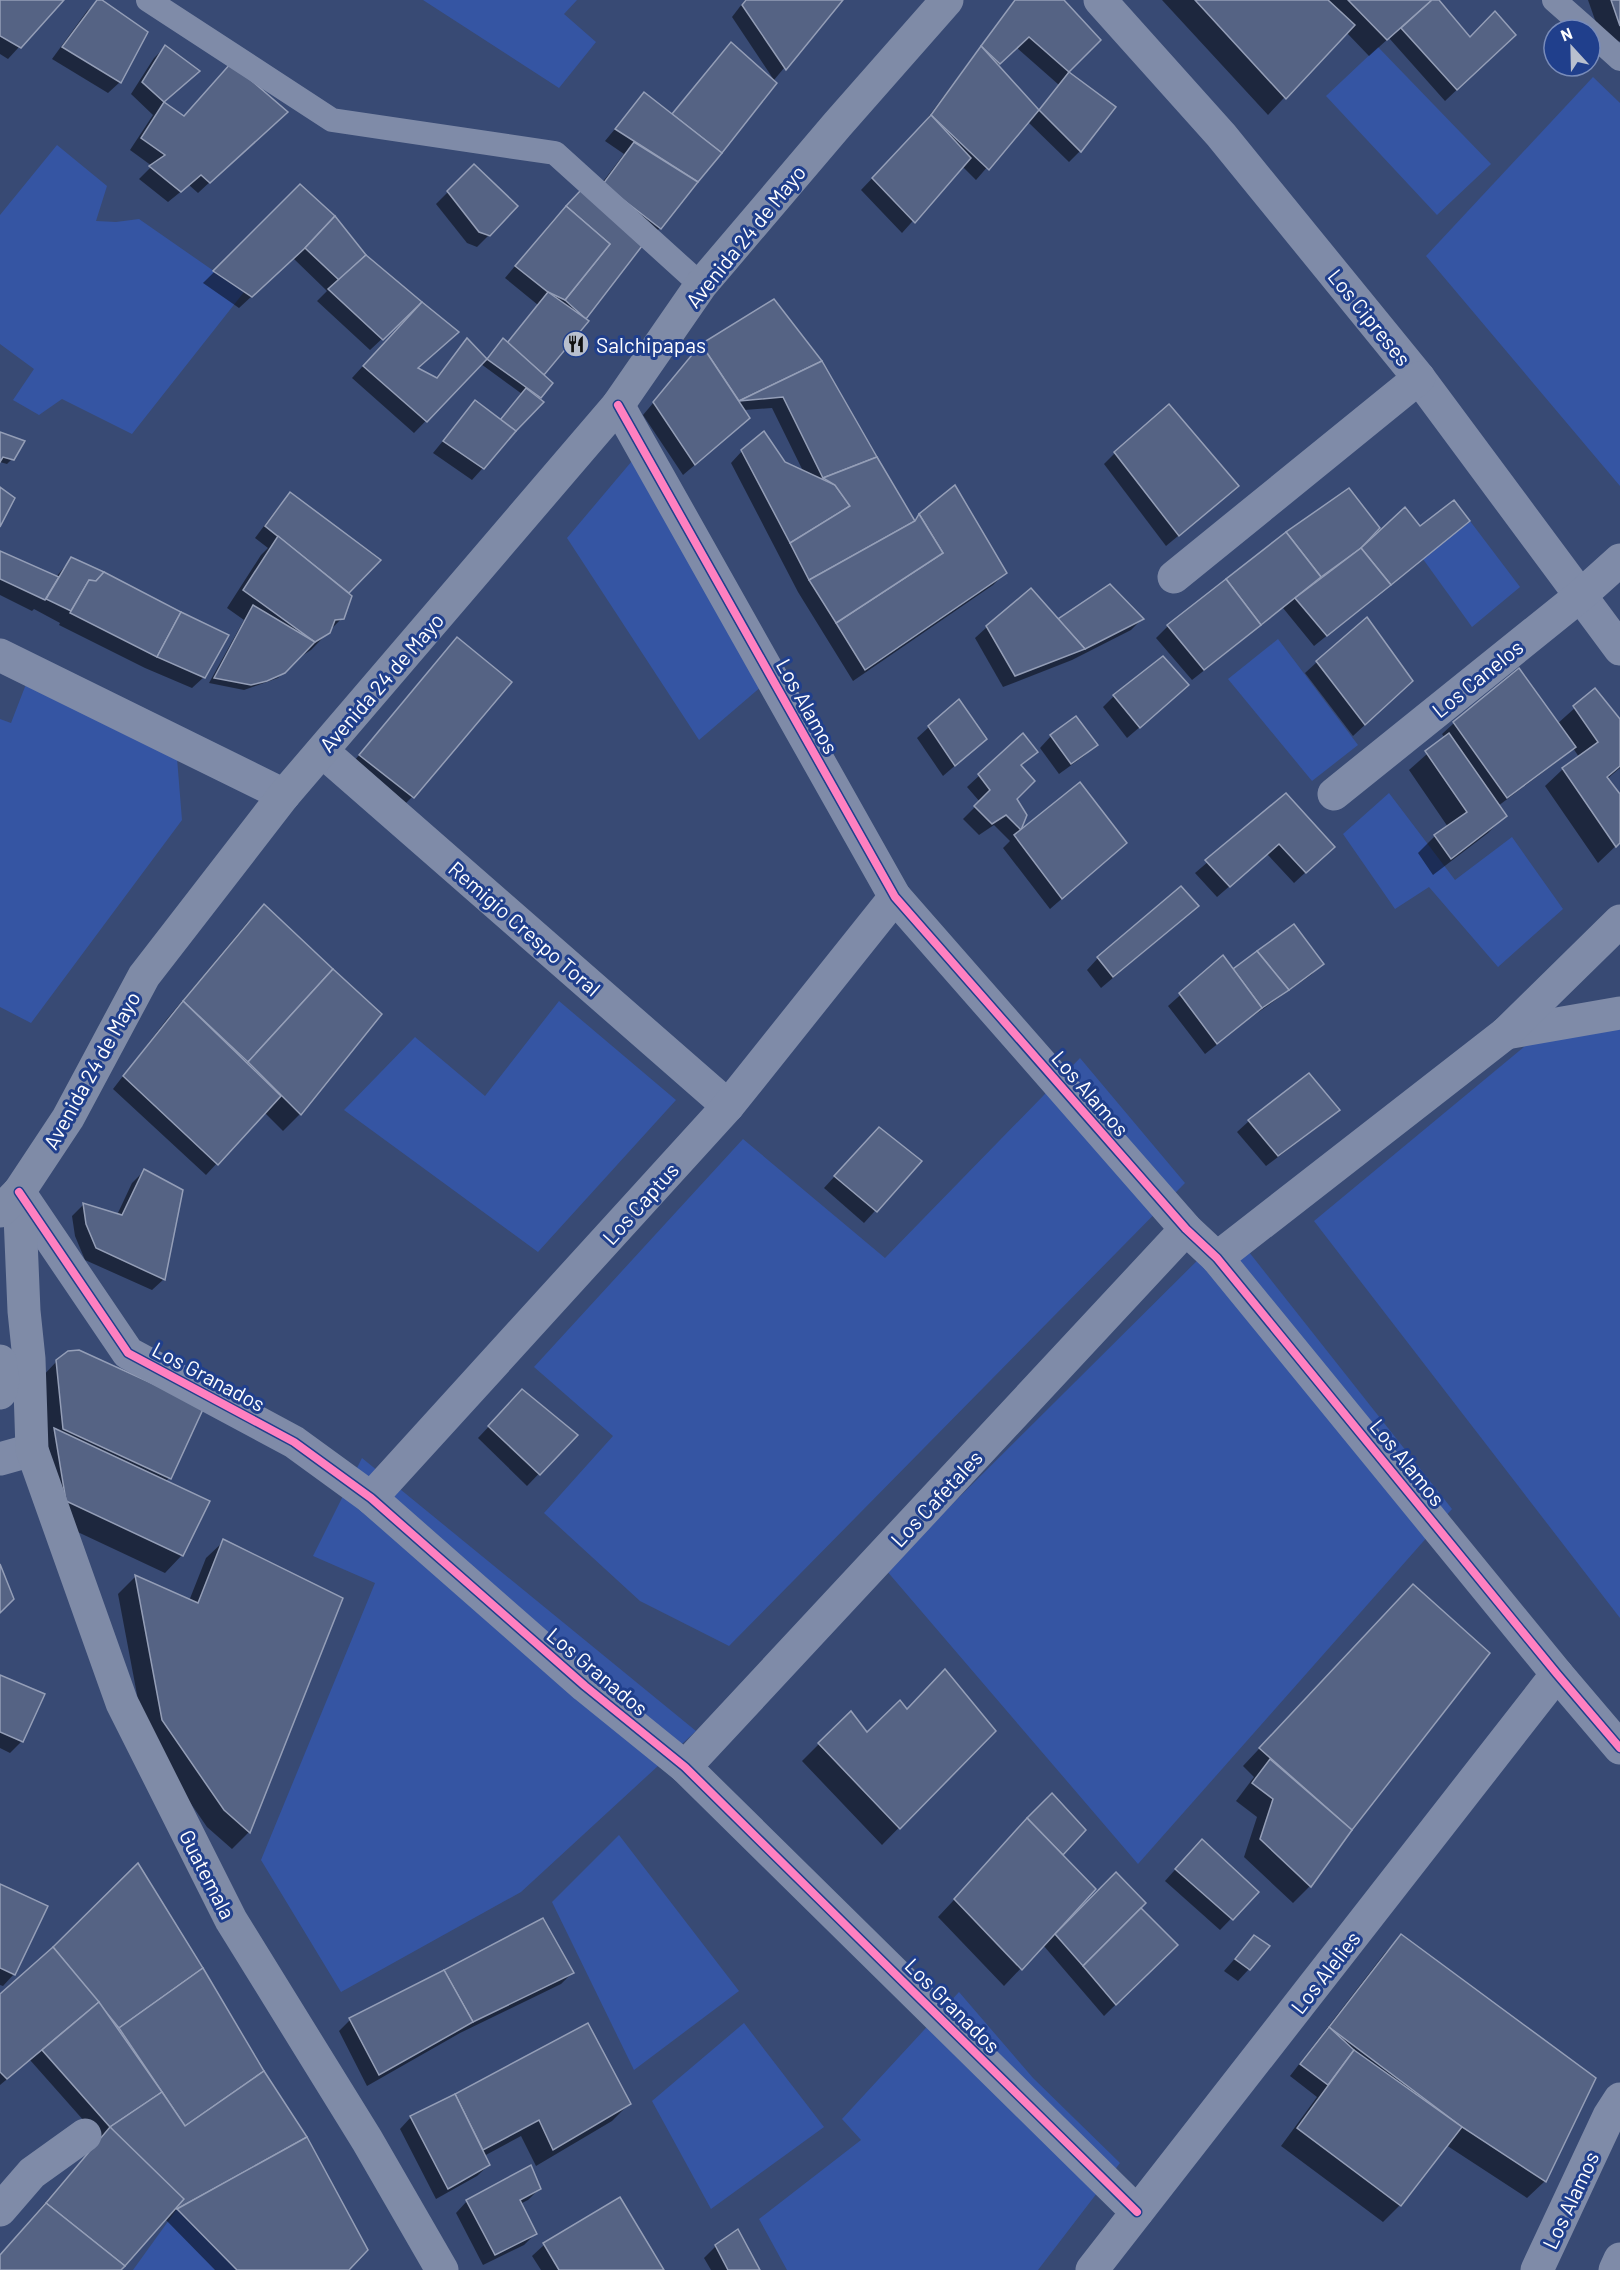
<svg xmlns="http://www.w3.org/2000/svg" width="1620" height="2270" viewBox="0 0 1620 2270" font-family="Barlow,sans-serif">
<rect width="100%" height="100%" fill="#384a74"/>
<g fill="#3555a3">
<polygon points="423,0 577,0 564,14 596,42 559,88"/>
<polygon points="1378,47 1491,164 1437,215 1326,96"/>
<polygon points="1593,77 1620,103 1620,486 1426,256"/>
<polygon points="57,145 107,186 96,221 116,222 139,219 244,292 132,434 62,399 39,415 13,400 34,369 0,344 0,215"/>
<polygon points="637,455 770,679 699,740 567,538"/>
<polygon points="1470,521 1520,587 1472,627 1423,559"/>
<polygon points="1278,639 1358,745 1312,781 1228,679"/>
<polygon points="28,679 177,758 182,820 31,1023 0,1007 0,719 11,723"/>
<polygon points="1389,793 1455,880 1512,837 1563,909 1498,967 1429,887 1395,909 1343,834"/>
<polygon points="559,1001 676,1100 538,1252 344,1110 415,1037 485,1096"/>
<polygon points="1620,1014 1620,1618 1314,1221 1536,1037"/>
<polygon points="1080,1058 1185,1183 729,1646 640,1601 544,1513 613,1436 534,1367 743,1139 885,1258"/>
<polygon points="1230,1228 1452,1509 1138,1864 886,1570"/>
<polygon points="362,1458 696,1731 521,1892 341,1992 261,1860 375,1583 313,1556"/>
<polygon points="619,1835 739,1991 634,2070 552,1902"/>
<polygon points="959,1992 1033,2078 1120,2163 1038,2270 787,2270 759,2219 861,2140 842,2119"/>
<polygon points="744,2023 824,2127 711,2209 652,2101"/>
<polygon points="177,2209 237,2270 133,2270"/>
</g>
<g fill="#0007" fill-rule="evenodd">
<polygon points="0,0 62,0 8,59 0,54"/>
<polygon points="99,0 120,82 108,93 52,59 87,11"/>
<polygon points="745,0 841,0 774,80 732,17"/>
<path d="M1015,0H1063L1099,40L1067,73L1114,107L1080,151L1069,162L1027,121L976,180L962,166L902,233L861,190L920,128ZM1017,48L1059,85L1038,111L997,66Z"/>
<polygon points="1162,0 1437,0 1470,39 1503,46 1445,101 1389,38 1369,56 1346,32 1268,115"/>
<polygon points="1588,0 1620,0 1620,41 1607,54"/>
<polygon points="731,44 775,83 660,228 648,239 592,196 624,154 605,141 644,94 671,115"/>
<polygon points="165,47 187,82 163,103 183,118 274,123 198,193 189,185 168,202 139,179 152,166 130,150 153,115 131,94 154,58"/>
<polygon points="474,166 489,235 477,247 467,243 436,204"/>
<polygon points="300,187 365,256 457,332 417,369 435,379 467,340 486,361 503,340 506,343 538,305 505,278 554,219 581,192 585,318 542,375 551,383 538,399 542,402 472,480 433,453 475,402 499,421 522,394 481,364 414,433 352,378 401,324 399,323 370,350 317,301 327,291 293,258 239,308 203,283"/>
<polygon points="774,301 914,522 920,516 1005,573 993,585 853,681 798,592 731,463 742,451 784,463 803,471 772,408 744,410 737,429 683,475 643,415 702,345"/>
<polygon points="0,433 12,459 7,464 0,462"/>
<polygon points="1115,453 1225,497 1166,546 1104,464"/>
<polygon points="1348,490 1381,531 1420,528 1468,521 1456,532 1314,646 1283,608 1192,680 1156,638 1168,626 1287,534"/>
<polygon points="290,494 379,560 347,593 342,618 311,650 297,659 278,678 244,690 209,683 244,620 227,608 261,555 268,548 255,538 279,506"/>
<polygon points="0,553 56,577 71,559 204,677 192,688 145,668 59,625 60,623 34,609 32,611 0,595"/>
<polygon points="1142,619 1131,630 1072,660 1003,687 975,638 987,627"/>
<polygon points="457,639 412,797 401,808 349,767"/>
<polygon points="1317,662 1399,693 1353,736 1305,673"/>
<polygon points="1595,690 1620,721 1620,768 1607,779 1620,797 1620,842 1598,863 1545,786 1563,769 1579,757 1573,748 1562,758 1498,806 1505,816 1488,833 1433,875 1418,853 1435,836 1448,827 1409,770 1445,738 1442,734 1454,723 1557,724"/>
<polygon points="1114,696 1176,696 1127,738 1103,707"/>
<polygon points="929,727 973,750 943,776 917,738"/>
<polygon points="1023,735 1036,752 1021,766 1015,799 1025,815 1018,834 1113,854 1050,909 1003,848 1010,841 994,825 979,835 963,819 980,802 967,787"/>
<polygon points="1051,736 1096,745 1084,756 1059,774 1040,748"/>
<polygon points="1286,795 1321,858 1294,883 1267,854 1217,897 1195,873"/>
<polygon points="264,906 380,1014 300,1114 283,1131 264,1112 206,1175 113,1089 167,1019 247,923"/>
<polygon points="1185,917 1101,988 1087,970 1098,958"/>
<polygon points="1223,957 1233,971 1322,964 1311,975 1249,1019 1205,1054 1168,1006"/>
<polygon points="1309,1075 1338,1110 1326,1121 1266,1166 1237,1132 1249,1121"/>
<polygon points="868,1140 920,1161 864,1223 824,1188"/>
<polygon points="144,1171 164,1279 152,1290 85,1260 75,1236 72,1216 84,1204 117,1215 132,1183"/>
<polygon points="57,1361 169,1478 165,1482 182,1555 165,1573 50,1519 40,1379"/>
<polygon points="511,1403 576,1435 527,1486 478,1438"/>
<polygon points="224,1541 341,1599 249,1832 232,1849 207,1827 145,1737 118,1594 135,1577 189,1601 206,1558"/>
<polygon points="1395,1603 1351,1829 1310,1886 1293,1903 1244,1857 1257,1817 1236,1801 1254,1777 1243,1766"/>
<polygon points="0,1677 22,1741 10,1753 0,1748"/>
<polygon points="907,1710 993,1731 882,1845 802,1761 819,1744 866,1734"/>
<polygon points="1052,1795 1084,1830 1061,1855 1061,1926 1063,1928 1139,1908 1176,1945 1104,2016 1043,1945 1004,1986 938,1917"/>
<polygon points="1190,1853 1257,1892 1220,1930 1165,1881"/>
<polygon points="0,1886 14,1974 3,1986 0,1985"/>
<polygon points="1401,1936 1594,2079 1545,2181 1527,2198 1446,2145 1400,2205 1383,2222 1281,2146 1317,2097 1290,2076 1384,1954"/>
<polygon points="1254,1937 1249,1969 1238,1981 1224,1971"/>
<path d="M54,1948L346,2270H215L164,2218L119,2270H0V2255L100,2139L30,2060L0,2085V1996ZM108,2015L120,2027L131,2044L128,2046Z"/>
<polygon points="572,1973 561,1984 460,2033 367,2086 339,2031 350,2020"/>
<polygon points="456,2095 629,2104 612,2121 536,2166 521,2136 484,2156 489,2165 477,2176 436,2199 400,2129 411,2117"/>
<polygon points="539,2189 528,2200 520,2204 536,2233 524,2245 483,2265 456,2213 467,2201"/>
<polygon points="619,2199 662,2270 541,2270 532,2256 544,2245"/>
<polygon points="716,2246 759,2270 711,2270 704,2258"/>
</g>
<g fill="#556384" stroke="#949eb7" stroke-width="1.5">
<polygon points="0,0 64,0 21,48 0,36"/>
<polygon points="97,0 102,0 148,32 121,83 62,47"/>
<polygon points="746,0 843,0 786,70 742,5"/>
<polygon points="1015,0 1064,0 1101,40 1069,72 1029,37 1000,64 981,46"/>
<polygon points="1195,0 1328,0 1355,25 1286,99"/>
<polygon points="1348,0 1432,0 1387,40"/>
<polygon points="1432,0 1439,0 1470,37 1495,11 1516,35 1457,90 1401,28"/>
<polygon points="1611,0 1620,0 1620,26"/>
<polygon points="731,42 777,83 722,153 672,114"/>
<polygon points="165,45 200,71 164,102 142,82"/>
<polygon points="981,46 1039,110 989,170 931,115"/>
<polygon points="231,63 288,112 210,183 201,175 181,192 149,166 165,155 141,138 164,102 184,116"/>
<polygon points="1069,72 1116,107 1081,152 1039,110"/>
<polygon points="644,92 722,153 698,182 615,129"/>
<polygon points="931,115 971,158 915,223 872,178"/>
<polygon points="634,142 698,182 661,229 603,184"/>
<polygon points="474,164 518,206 490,236 479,232 447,191"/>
<polygon points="300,184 335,216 305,248 252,297 213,271"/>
<polygon points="581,190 642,246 586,319 565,300 610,244 566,206"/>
<polygon points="566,206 610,244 565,300 548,292 515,266"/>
<polygon points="335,216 366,255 339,280 305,248"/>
<polygon points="366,255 422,302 383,340 328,289"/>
<polygon points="548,292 589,321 544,375 507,343"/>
<polygon points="774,299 822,361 739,401 701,344"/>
<polygon points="422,302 459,332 418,368 437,378 467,338 487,359 427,422 363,366"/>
<polygon points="503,338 553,383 541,398 487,359"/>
<polygon points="701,344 750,418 695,465 653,402"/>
<polygon points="822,361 877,457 823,478 783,397 739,401"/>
<polygon points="526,388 544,402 516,431 500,420"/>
<polygon points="475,400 516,431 484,469 443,441"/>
<polygon points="1169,404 1239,486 1179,536 1114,452"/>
<polygon points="764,431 785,462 835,485 850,506 790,543 741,450"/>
<polygon points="0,432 25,441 14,460 3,457 0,462"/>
<polygon points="877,457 915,521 809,580 790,543 850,506 835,485 823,478"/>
<polygon points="955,485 1007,573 865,670 836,623 943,553 919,514"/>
<polygon points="0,487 15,498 0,527"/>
<polygon points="1349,488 1380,528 1361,548 1321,577 1286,532"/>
<polygon points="290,492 381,560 349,593 265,526"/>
<polygon points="1454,500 1470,521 1391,585 1361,548 1405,507 1420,526"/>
<polygon points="919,514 943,553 836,623 809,580 915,521"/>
<polygon points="1286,532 1321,577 1261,625 1226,579"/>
<polygon points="278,536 352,596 344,619 335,620 330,633 315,642 243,590"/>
<polygon points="1361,548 1391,585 1327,636 1295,598"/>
<polygon points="0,551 59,577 45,600 0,579"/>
<polygon points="71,557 104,572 96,581 89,580 71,611 46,599"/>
<polygon points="104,572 181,612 157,657 70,613 89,580 96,581"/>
<polygon points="1226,579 1261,625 1204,670 1167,625"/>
<polygon points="1110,584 1144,619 1085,649 1058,619"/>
<polygon points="1031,588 1085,649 1015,676 986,626"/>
<polygon points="253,605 315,642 285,673 267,681 251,685 214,678"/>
<polygon points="181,612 229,635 205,678 157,657"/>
<polygon points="1367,617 1413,681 1365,725 1316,661"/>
<polygon points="457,637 512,682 414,798 359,755"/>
<polygon points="1163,656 1189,685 1140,728 1113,695"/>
<polygon points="1519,668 1576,747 1507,798 1453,722"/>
<polygon points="1595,688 1620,719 1620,766 1607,777 1620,794 1620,843 1616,847 1562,768 1598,742 1573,706"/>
<polygon points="959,699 987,739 955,766 928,726"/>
<polygon points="1076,716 1098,745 1071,764 1050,735"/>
<polygon points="1023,733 1038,752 1021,765 1035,781 1017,799 1027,815 1021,830 1006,815 992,824 974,806 990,790 978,774"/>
<polygon points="1449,733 1507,816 1451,859 1434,835 1467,812 1425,751"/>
<polygon points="1080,782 1127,843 1062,899 1014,835"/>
<polygon points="1286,793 1335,847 1306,873 1279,844 1230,887 1205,860"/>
<polygon points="1181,886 1199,906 1113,977 1097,957"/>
<polygon points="264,904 333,969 248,1062 183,1001"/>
<polygon points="1294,924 1324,964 1289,990 1257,951"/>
<polygon points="1257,951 1289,990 1262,1008 1233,969"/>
<polygon points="1223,955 1262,1008 1217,1044 1179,993"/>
<polygon points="333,969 382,1014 301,1115 248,1062"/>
<polygon points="183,1001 281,1096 218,1165 123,1076"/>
<polygon points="1309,1073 1340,1110 1278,1156 1248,1120"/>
<polygon points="879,1127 922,1161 877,1212 834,1176"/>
<polygon points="144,1169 183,1190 165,1280 96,1248 86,1224 83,1203 122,1215"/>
<polygon points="79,1350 204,1407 171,1479 63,1429 56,1360 68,1351"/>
<polygon points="522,1389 578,1435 540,1475 488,1426"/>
<polygon points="54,1428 210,1501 183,1556 66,1501"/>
<polygon points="223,1539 343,1598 250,1833 224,1810 162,1720 135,1575 198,1603"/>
<polygon points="0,1564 14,1599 0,1613"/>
<polygon points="1413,1584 1490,1653 1352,1830 1259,1748"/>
<polygon points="945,1669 996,1731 900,1829 818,1743 851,1711 867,1732 900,1700 907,1709"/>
<polygon points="0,1675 45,1694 23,1742 0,1732"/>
<polygon points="1270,1759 1352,1830 1311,1887 1260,1839 1273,1799 1252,1783"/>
<polygon points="1052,1793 1086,1830 1063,1855 1027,1818"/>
<polygon points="1027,1818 1096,1889 1022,1970 954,1899"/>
<polygon points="1202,1839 1259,1892 1233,1920 1175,1869"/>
<polygon points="138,1863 203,1968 119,2028 53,1947"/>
<polygon points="1116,1872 1146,1903 1083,1966 1055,1934"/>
<polygon points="0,1884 48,1906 15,1975 0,1968"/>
<polygon points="1141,1908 1178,1945 1116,2005 1083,1966"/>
<polygon points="543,1918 574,1973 473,2022 444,1970"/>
<polygon points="1401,1934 1596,2078 1546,2182 1462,2127 1329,2027"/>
<polygon points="1254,1935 1270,1946 1250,1970 1235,1959"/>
<polygon points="53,1947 99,2002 7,2079 0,2072 0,1994"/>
<polygon points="203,1968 264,2071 185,2126 119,2028"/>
<polygon points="444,1970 473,2022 379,2075 349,2018"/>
<polygon points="99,2002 162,2092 110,2127 42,2050"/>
<polygon points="588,2023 631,2104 553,2150 539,2120 483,2150 455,2094"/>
<polygon points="1329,2027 1354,2050 1328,2085 1300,2064"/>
<polygon points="1354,2050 1462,2127 1401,2206 1297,2128"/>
<polygon points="264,2071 307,2137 177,2209 110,2127 162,2092 185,2126"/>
<polygon points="455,2094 490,2165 448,2189 410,2116"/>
<polygon points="110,2127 184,2199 125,2266 46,2203"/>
<polygon points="307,2137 368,2250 349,2270 237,2270 177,2209"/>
<polygon points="531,2165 541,2189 520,2200 537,2234 495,2255 466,2200"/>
<polygon points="620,2197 664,2270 559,2270 543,2243"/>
<polygon points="46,2203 125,2266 121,2270 0,2270 0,2255"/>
<polygon points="738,2229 760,2270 728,2270 715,2245"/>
</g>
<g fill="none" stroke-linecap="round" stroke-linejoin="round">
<g stroke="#7f8ba8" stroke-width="24">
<polyline points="148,0 332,120 555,153 701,285"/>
<polyline points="1554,0 1588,30"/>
<polyline points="1590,32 1620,59"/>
</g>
<g stroke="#7f8ba8" stroke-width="33">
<polyline points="1100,0 1221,135 1419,378 1620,649"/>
<polyline points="618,405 895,897 1186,1229 1217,1258 1557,1674 1620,1748"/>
<polyline points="1174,577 1419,378"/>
<polyline points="0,655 284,795"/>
<polyline points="322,751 728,1106"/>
<polyline points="1334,794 1580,596 1620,560"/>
<polyline points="1506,1033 1620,1013"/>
<polyline points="19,1192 128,1353 294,1442 371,1498 585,1686 685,1767 1137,2212"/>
<polyline points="1217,1258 1506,1033 1620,921"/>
<polyline points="371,1498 728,1106 895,897"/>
<polyline points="685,1767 1186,1229"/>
<polyline points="0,2210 32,2173 85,2135"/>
<polyline points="1092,2270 1557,1674"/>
<polyline points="1537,2270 1609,2116 1620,2099"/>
<polyline points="1615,2270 1620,2259"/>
</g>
<polyline stroke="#7f8ba8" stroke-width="33" points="0,1459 32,1450"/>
<g stroke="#7f8ba7" stroke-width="33">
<polyline points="19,1192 24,1311 29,1359 32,1450 122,1703 231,1920 367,2140 442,2270"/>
<polyline points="0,1211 19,1192 68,1118 144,976 284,795 618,405 701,285 837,125 947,0"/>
<polyline points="0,1361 3,1380 0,1393"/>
</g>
<defs>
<g id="cycleway">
<polyline points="618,405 895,897 1186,1229 1217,1258 1557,1674 1620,1748"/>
<polyline points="19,1192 128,1353 294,1442 371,1498 585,1686 685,1767 1137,2212"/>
</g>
</defs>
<use href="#cycleway" stroke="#203f8c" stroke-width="11"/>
<use href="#cycleway" stroke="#ff80c0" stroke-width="8"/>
</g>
<defs>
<symbol id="restaurant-disc" viewBox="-11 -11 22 22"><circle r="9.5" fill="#b9c0ce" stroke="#203f8c"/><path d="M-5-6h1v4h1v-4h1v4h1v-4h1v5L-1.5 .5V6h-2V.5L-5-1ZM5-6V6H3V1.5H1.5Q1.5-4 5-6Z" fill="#111"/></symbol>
</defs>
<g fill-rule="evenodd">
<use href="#restaurant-disc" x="561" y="329" width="30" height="30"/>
</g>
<g text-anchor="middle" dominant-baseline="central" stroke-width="6" stroke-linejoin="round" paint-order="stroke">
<g font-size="21" fill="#fff" stroke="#203f8c">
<text transform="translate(745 236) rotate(-51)">Avenida 24 de Mayo</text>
<text transform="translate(1370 317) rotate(51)">Los Cipreses</text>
<text transform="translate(1477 678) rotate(-39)">Los Canelos</text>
<text transform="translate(381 682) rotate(-49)">Avenida 24 de Mayo</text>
<text transform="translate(808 706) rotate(61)">Los Alamos</text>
<text transform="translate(525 928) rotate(41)">Remigio Crespo Toral</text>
<text transform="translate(91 1070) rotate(-61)">Avenida 24 de Mayo</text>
<text transform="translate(1091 1093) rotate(49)">Los Alamos</text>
<text transform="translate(640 1203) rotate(-48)">Los Captus</text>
<text transform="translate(209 1376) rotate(28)">Los Granados</text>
<text transform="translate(1408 1462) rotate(51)">Los Alamos</text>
<text transform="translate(936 1498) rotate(-47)">Los Cafetales</text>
<text transform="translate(598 1671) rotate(40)">Los Granados</text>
<text transform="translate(208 1874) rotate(63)">Guatemala</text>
<text transform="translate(1325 1972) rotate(-52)">Los Alelies</text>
<text transform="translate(953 2005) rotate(45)">Los Granados</text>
<text transform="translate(1570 2200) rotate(-65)">Los Alamos</text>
</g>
<g font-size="21" fill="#fff" stroke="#203f8c" text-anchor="start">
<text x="596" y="344">Salchipapas</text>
</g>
</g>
<g transform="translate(1572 48) rotate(338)"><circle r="28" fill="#203f8c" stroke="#798cba" stroke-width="1.5"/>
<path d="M0-4.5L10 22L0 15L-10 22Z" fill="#b9c0ce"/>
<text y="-9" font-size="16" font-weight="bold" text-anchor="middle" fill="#ffffff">N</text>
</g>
</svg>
